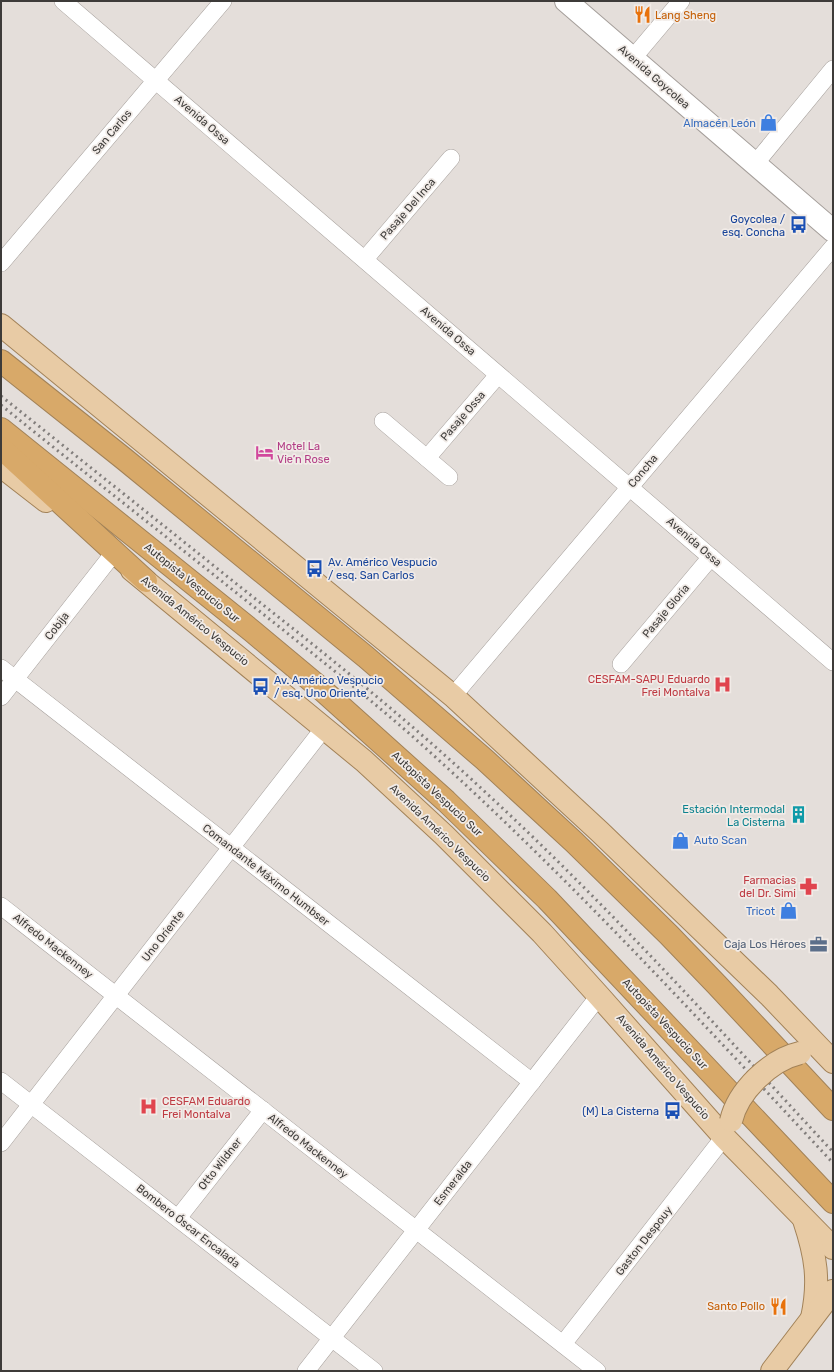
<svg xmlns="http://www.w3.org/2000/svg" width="834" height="1372" viewBox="0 0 834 1372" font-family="Rubik,sans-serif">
<rect width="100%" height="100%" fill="#e4deda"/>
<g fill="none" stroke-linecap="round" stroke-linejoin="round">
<defs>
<g id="minor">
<polyline points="63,1 833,662"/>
<polyline points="633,58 681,1"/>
<polyline points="755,164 833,69"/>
<polyline points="365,259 451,158"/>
<polyline points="1,263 223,1"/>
<polyline points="383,421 449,477"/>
<polyline points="427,458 498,375"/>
<polyline points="621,664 711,557"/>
<polyline points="1,668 532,1082"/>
<polyline points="453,696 833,247"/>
<polyline points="1,697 113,554"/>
<polyline points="1,906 597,1371"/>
<polyline points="1,1081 374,1371"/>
<polyline points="1,1143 324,728"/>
<polyline points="178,1218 263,1110"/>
<polyline points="563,1344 724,1137"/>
<polyline points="306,1371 599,996"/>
</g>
<polyline id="tertiary" points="566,1 833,231"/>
<g id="primary">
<polyline points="1,325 453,696 600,832 769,995 833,1062"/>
<polyline points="1,466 46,501"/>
<polyline points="132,570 364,761 444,835 542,933 599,996 724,1137 833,1248"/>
<path d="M804,1220C816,1256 820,1281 812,1318"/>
<polyline points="772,1371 833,1291"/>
</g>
<g id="motorway">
<polyline points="1,361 123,458 366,657 484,759 574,842 669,935 717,985 833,1109"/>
<polyline points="1,429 252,631 319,687 446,801 547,899 833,1202"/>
<polyline points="1,448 146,581"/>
</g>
</defs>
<use href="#minor" stroke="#a59f9b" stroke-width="18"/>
<use href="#tertiary" stroke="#a59f9b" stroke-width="24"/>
<use href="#primary" stroke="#a28258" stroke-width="24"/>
<use href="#motorway" stroke="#a28258" stroke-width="24"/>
<use href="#minor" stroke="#fff" stroke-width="17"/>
<use href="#tertiary" stroke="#fff" stroke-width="22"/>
<use href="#primary" stroke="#e8cba5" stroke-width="22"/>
<use href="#motorway" stroke="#d8a969" stroke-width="22"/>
<g stroke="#827e7c" stroke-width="3" stroke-dasharray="2 4" stroke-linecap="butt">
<path d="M1,396C85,463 169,530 253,597C332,659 410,722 483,790C607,904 719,1029 833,1152"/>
<path d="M1,405C70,461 140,516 209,571C274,623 340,674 403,728C556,863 694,1014 833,1163"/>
</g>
<defs>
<path id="primary-bridge" d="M731,1121C738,1091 770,1060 800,1053"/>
</defs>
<use href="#primary-bridge" stroke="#a28258" stroke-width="24" stroke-linecap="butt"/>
<use href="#primary-bridge" stroke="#e8cba5" stroke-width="22"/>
</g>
<defs>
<symbol id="restaurant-bare" viewBox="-9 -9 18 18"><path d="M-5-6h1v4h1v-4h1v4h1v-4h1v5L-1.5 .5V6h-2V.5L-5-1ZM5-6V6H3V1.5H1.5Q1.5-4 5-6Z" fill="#e8710a" stroke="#f1ebe7" stroke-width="2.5" paint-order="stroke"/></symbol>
<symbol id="shop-bare" viewBox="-9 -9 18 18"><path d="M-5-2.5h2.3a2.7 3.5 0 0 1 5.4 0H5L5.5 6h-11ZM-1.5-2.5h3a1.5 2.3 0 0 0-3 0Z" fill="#3f7fe0" stroke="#f1ebe7" stroke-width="2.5" paint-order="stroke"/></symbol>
<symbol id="bus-bare" viewBox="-9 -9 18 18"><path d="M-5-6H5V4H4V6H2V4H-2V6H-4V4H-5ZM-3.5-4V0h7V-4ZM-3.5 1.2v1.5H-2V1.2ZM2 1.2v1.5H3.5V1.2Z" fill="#1a4fb4" stroke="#f1ebe7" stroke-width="2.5" paint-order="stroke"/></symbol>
<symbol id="hotel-bare" viewBox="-9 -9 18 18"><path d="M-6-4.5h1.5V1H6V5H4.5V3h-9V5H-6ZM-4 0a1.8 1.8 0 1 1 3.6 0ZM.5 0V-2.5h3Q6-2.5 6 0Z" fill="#d1479c" stroke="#f1ebe7" stroke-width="2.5" paint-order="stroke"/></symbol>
<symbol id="hospital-bare" viewBox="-9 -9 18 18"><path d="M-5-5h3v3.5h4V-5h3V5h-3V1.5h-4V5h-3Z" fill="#e0444e" stroke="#f1ebe7" stroke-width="2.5" paint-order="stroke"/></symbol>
<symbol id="building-bare" viewBox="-9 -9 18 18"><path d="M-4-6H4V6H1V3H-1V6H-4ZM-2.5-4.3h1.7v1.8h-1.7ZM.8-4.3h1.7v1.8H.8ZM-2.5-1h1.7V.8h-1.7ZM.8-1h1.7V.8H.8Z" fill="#0f9aa8" stroke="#f1ebe7" stroke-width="2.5" paint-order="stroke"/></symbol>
<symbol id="pharmacy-bare" viewBox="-9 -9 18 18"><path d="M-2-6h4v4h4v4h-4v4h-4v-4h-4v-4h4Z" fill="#e0444e" stroke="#f1ebe7" stroke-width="2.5" paint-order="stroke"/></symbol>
<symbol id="office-bare" viewBox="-9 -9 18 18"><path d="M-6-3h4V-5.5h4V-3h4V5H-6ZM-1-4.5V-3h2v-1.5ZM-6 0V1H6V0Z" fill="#5c6f8a" stroke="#f1ebe7" stroke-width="2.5" paint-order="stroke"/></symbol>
</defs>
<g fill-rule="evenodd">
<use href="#restaurant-bare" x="630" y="2" width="25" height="25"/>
<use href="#shop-bare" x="756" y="110" width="25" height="25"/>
<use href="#bus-bare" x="786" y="212" width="25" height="25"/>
<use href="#hotel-bare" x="252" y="440" width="25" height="25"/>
<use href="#bus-bare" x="302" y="556" width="25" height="25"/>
<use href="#hospital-bare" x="710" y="672" width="25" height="25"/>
<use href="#bus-bare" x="248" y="674" width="25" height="25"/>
<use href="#building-bare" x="786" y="802" width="25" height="25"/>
<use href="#shop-bare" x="668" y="828" width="25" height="25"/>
<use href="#pharmacy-bare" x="796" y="874" width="25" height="25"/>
<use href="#shop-bare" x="776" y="898" width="25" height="25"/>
<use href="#office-bare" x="806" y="932" width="25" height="25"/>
<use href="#hospital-bare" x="136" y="1094" width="25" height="25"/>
<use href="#bus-bare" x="660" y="1098" width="25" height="25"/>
<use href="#restaurant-bare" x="766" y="1294" width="25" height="25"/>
</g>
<g text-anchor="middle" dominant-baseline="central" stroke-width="3.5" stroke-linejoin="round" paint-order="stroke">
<g font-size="11" fill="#c56008" stroke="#f1ebe7" text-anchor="start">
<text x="655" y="15">Lang Sheng</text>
<text x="765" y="1306" text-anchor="end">Santo Pollo</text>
</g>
<g font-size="11" fill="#3d3b39" stroke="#f1ebe7">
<text transform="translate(654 77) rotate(41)">Avenida Goycolea</text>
<text transform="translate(202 120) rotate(41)">Avenida Ossa</text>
<text transform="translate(112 132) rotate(-50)">San Carlos</text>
<text transform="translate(408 209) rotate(-49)">Pasaje Del Inca</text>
<text transform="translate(448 331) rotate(41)">Avenida Ossa</text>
<text transform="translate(463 416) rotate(-49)">Pasaje Ossa</text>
<text transform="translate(643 471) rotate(-50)">Concha</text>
<text transform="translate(694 542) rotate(41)">Avenida Ossa</text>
<text transform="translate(192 583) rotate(39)">Autopista Vespucio Sur</text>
<text transform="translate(666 611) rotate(-50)">Pasaje Gloria</text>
<text transform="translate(195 621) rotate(39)">Avenida Américo Vespucio</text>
<text transform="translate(57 626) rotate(-52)">Cobija</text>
<text transform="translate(437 794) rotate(43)">Autopista Vespucio Sur</text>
<text transform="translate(440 833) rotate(44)">Avenida Américo Vespucio</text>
<text transform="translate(266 875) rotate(38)">Comandante Máximo Humbser</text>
<text transform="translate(163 936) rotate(-52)">Uno Oriente</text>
<text transform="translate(53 946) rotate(38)">Alfredo Mackenney</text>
<text transform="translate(665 1024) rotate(47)">Autopista Vespucio Sur</text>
<text transform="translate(663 1067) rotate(49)">Avenida Américo Vespucio</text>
<text transform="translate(308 1146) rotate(38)">Alfredo Mackenney</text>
<text transform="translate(220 1164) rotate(-52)">Otto Wildner</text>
<text transform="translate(453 1183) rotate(-52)">Esmeralda</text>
<text transform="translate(188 1226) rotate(38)">Bombero Óscar Encalada</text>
<text transform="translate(644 1241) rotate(-52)">Gaston Despouy</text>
</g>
<g font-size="11" fill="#366cbe" stroke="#f1ebe7" text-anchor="end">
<text x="756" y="123">Almacén León</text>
<text x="694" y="840" text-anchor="start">Auto Scan</text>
<text x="775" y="911">Tricot</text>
</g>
<g font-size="11" fill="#164399" stroke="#f1ebe7" text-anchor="end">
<text x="785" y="219">Goycolea /<tspan x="785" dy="13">esq. Concha</tspan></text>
<text x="328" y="562" text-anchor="start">Av. Américo Vespucio<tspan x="328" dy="13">/ esq. San Carlos</tspan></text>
<text x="274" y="680" text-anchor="start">Av. Américo Vespucio<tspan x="274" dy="13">/ esq. Uno Oriente</tspan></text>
<text x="659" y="1111">(M) La Cisterna</text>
</g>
<g font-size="11" fill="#b23c85" stroke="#f1ebe7" text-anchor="start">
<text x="277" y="446">Motel La<tspan x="277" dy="13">Vie’n Rose</tspan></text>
</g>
<g font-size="11" fill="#be3a42" stroke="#f1ebe7" text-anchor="end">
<text x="710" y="679">CESFAM-SAPU Eduardo<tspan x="710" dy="13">Frei Montalva</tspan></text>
<text x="796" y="880">Farmacias<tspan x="796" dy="13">del Dr. Simi</tspan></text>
<text x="162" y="1101" text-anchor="start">CESFAM Eduardo<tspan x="162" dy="13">Frei Montalva</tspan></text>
</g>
<g font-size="11" fill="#0d838f" stroke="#f1ebe7" text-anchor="end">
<text x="785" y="809">Estación Intermodal<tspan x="785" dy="13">La Cisterna</tspan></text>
</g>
<g font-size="11" fill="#4e5e75" stroke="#f1ebe7" text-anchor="end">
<text x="806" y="944">Caja Los Héroes</text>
</g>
</g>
<rect width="834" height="1372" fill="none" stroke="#3d3b39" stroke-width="4"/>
</svg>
